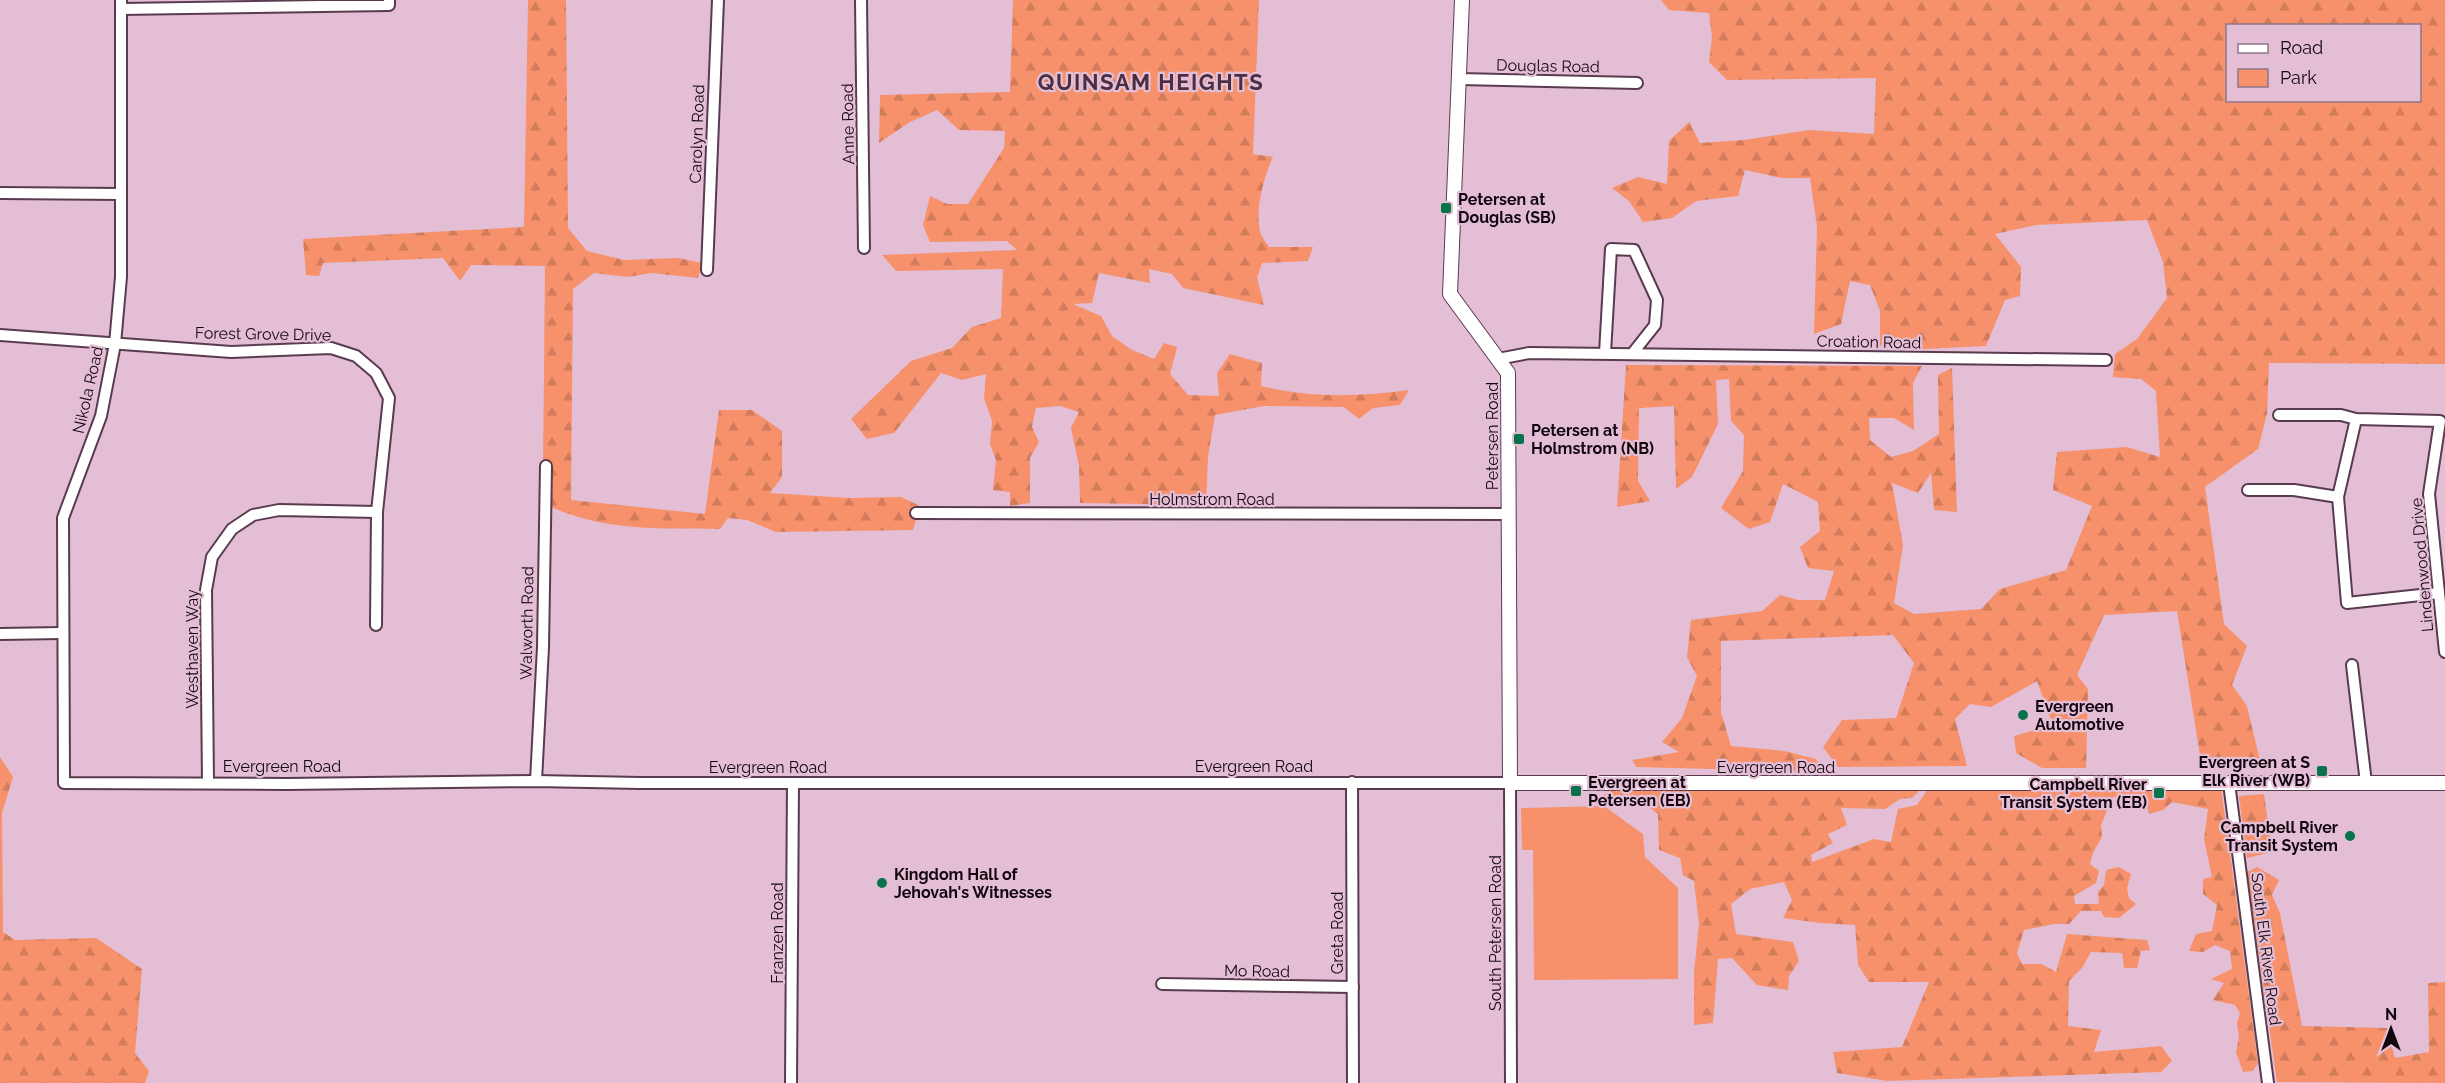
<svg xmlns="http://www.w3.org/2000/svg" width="2445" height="1083" viewBox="0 0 2445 1083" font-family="Raleway,sans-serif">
<defs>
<pattern id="forest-firs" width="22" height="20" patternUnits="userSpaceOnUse" patternTransform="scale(1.5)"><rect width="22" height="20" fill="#f6916c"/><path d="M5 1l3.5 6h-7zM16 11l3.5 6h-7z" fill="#d27c5c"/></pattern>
</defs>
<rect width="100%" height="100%" fill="#e3bed5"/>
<g fill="url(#forest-firs)" fill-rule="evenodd">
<path d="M528,0H566L568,228L587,251L624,260L678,258L702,263L698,278L651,273L628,277L594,273L573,289L571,500L705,514L719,410H752L782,431V477L770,493L849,498L901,497L920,506L913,530L776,532L747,520L728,518L720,529C658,528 607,532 549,506L543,470L545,266L471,265L460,281L443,258L323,263L319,276L306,275L303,239L524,227Z"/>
<path d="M1013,0H1259L1253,154L1273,157C1264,178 1255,207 1260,231C1261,236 1266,243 1269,247H1313L1308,261L1262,263L1257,278L1264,305L1183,288L1172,274L1149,269L1150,283L1099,273L1092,303L1073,304L1101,316L1112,336L1132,350L1154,359L1164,343L1177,347L1170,374L1188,395L1219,396L1217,373L1230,354L1262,363L1261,386C1310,398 1359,397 1409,390L1400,405L1373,408L1359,419L1344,407L1264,406L1215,415L1208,456L1206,505L1080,503L1079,466L1071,428L1079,412L1060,406L1036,408L1032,427L1039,442L1030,458V503L1010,506V492L993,490L996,460L990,444L992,421L984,398L986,374L962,380L941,373L894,433L867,439L851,419L911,361L952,348L972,327L1001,318L1003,269L896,271L882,255L1017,250L1007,241L930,242L923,225L930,196L947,204H968L1004,148L1005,131L959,130L937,110L910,122L879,143L880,95L1010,92Z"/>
<path d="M1661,0H2445V364L2269,363L2267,414L2258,449L2205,487L2224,624L2247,646L2232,685L2247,706L2261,765L2202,768L2177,611L2104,615L2077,675L2088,689L2086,768H2042L2016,753L2014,736L2053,725L2037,681L1991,707L1970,704L1955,719L1967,766L1838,767L1823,747L1842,720L1896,718L1914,663L1893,635L1721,641V712L1731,746L1784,751L1816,759L1822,772L1636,767L1632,760L1679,752L1662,742L1682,718L1697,676L1687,657L1691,620L1762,611L1780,595L1798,600H1825L1834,571L1808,568L1800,547L1820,531L1818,502L1783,484L1770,522L1749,529L1721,508L1743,471L1744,435L1731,421L1729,379L1716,380L1718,424L1692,477L1676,489L1674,406L1639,408L1638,481L1650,501L1617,507L1626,365L1922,366L1913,383L1914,430L1894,418H1869L1870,440L1891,457L1913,451L1939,434L1938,375L1952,368L1957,512L1934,510L1931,473L1918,493L1892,483L1903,545L1894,603L1914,614L1981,609L2000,589L2066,570L2092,506L2053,490L2057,452L2127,447L2160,457L2156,391L2141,379L2113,377L2115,354L2137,339L2167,298L2163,262L2147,220L2036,225L1995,234L2021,267L2020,296L2005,300L1986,346L1924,349L1894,343L1880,346V311L1870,285L1850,281L1841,324L1814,334L1817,227L1810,178H1781L1745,170L1738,196L1696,201L1672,218L1643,222L1629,201L1612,188L1638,177L1667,184L1669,141L1689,122L1700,143L1744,140L1809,130L1874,134L1876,78L1727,80L1709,62L1712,37L1709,13L1669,10ZM2228,26H2420V100H2228Z"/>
<polygon points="0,757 13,777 2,813 3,932 15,940 96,938 142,969 135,1053 149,1071 145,1083 0,1083"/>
<polygon points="2221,787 2258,1063 2253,1071 2243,1072 2236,1052 2239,1037 2237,1024 2240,1013 2235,1005 2213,1000 2224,983 2211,979 2232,969 2230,951 2215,945 2203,952 2189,951 2196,934 2212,931 2217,905 2203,894 2203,879 2212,877 2204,839 2208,809 2172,802 2163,810 2149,814 2144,796 2113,797 2101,825 2102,837 2093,853 2090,864 2099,871 2096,883 2074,896 2075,904 2099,904 2098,892 2104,885 2106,870 2119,867 2131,874 2127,888 2129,898 2136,904 2119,918 2104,917 2101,911 2081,911 2069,924 2054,924 2024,930 2017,953 2022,964 2042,964 2056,972 2067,934 2147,940 2150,950 2141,951 2137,968 2124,968 2122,953 2091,952 2082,968 2069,981 2068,1026 2101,1030 2094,1052 2161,1046 2172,1061 2161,1072 1887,1081 1837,1073 1833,1052 1902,1047 1929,982 1869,982 1858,965 1855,925 1820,923 1783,918 1792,900 1784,882 1750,889 1731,904 1736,934 1793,942 1799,961 1789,976 1788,990 1757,985 1732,958 1718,959 1713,1023 1694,1025 1694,972 1699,924 1694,881 1683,875 1680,858 1659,850 1658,814 1642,802 1619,804 1603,795 1618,788 1920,790 1912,798 1900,799 1885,809 1841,808 1847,825 1828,834 1833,843 1811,855 1812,862 1874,839 1891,842 1898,809 1917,805 1928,789"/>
<polygon points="2264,794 2272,852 2247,858 2239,796"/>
<polygon points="2257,867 2279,880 2272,895 2280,913 2302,1026 2387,1028 2395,1058 2429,1052 2428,983 2445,982 2445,1083 2277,1082 2247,872"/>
</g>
<polygon fill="#f6916c" points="1604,806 1643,834 1645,857 1678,888 1678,979 1534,980 1533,850 1522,850 1521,808"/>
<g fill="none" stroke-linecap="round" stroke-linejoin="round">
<defs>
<g id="minor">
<polyline points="121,0 121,277 115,344 101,416 63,518 64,783 286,784 536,781 640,783 1510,783 1511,1083"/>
<polyline points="861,0 864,248"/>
<polyline points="121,9 389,5 389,0"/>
<polyline points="1459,79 1637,83"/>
<polyline points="0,193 121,194"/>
<polyline points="707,270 718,0"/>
<polyline points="0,335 231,352 331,348 356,356 376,373 389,398 377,512 376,625"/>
<polyline points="1605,353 1611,249 1634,250 1657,300 1655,325 1632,354"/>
<polyline points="1498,359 1529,353 2106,360"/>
<polyline points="2279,415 2341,415 2356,419 2440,421 2429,494 2445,652"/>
<polyline points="2356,419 2338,497 2347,603 2439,593"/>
<polyline points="2248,490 2294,490 2338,497"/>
<polyline points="916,513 1509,514"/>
<polyline points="0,634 62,633"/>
<polyline points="2352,665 2366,783"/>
<polyline points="536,781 543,647 546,466"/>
<polyline points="208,782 206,590 212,557 232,529 253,515 279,510 377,512"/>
<polyline points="1352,782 1353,1083"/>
<polyline points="2229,783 2268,1083"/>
<polyline points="1162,984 1353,987"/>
<polyline points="791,1083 793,783"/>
</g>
<polyline id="tertiary" points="1462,0 1450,294 1508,373 1510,783 2445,783"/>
</defs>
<use href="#minor" stroke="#593b4f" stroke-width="14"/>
<use href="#tertiary" stroke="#593b4f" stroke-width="16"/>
<use href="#minor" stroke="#fff" stroke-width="10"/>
<use href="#tertiary" stroke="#fff" stroke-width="14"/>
</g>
<g fill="#08734b" stroke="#e3bed5" stroke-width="2">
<rect x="1440" y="202" width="12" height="12" rx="3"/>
<rect x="1513" y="433" width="12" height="12" rx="3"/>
<circle cx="2023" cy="715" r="6"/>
<rect x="2316" y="765" width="12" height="12" rx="3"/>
<rect x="1570" y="785" width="12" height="12" rx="3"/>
<rect x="2153" y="787" width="12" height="12" rx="3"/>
<circle cx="2350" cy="836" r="6"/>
<circle cx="882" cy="883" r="6"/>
</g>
<g text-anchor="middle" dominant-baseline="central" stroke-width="4.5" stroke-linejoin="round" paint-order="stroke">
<g font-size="16" fill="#13070f" stroke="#e3bed5">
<text transform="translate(1548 66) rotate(1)">Douglas Road</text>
<text transform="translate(848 124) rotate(-91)">Anne Road</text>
<text transform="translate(697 134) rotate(-88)">Carolyn Road</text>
<text transform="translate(263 334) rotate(1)">Forest Grove Drive</text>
<text transform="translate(1869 342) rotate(1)">Croation Road</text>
<text transform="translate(88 390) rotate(-77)">Nikola Road</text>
<text transform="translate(1492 436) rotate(-90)">Petersen Road</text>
<text x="1212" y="499">Holmstrom Road</text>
<text transform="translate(2422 565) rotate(-95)">Lindenwood Drive</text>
<text transform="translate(527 623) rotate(-89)">Walworth Road</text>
<text transform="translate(192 649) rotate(-90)">Westhaven Way</text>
<text x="282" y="766">Evergreen Road</text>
<text x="1254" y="766">Evergreen Road</text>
<text x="768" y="767">Evergreen Road</text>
<text x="1776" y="767">Evergreen Road</text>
<text transform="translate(777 933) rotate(-90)">Franzen Road</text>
<text transform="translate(1337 933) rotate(-90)">Greta Road</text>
<text transform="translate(1495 933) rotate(-90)">South Petersen Road</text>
<text transform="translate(2266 949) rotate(83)">South Elk River Road</text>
<text transform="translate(1257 971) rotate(1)">Mo Road</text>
</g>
<g font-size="16" font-weight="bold" fill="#13070f" stroke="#e3bed5" text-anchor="start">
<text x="1458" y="199">Petersen at<tspan x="1458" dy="18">Douglas (SB)</tspan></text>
<text x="1531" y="430">Petersen at<tspan x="1531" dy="18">Holmstrom (NB)</tspan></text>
<text x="2035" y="706">Evergreen<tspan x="2035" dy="18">Automotive</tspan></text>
<text x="2310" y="762" text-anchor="end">Evergreen at S<tspan x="2310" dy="18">Elk River (WB)</tspan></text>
<text x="1588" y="782">Evergreen at<tspan x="1588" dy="18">Petersen (EB)</tspan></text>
<text x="2147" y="784" text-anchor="end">Campbell River<tspan x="2147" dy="18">Transit System (EB)</tspan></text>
<text x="2338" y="827" text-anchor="end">Campbell River<tspan x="2338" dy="18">Transit System</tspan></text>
<text x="894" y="874">Kingdom Hall of<tspan x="894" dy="18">Jehovah's Witnesses</tspan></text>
</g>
<g font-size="22" font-weight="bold" letter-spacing="1.5" fill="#4b2e41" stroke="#e3bed5">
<text x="1151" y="82">QUINSAM HEIGHTS</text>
</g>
</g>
<rect x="2226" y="24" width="195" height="78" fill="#e3bed5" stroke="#907586" stroke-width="1.5"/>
<rect x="2238" y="44" width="30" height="9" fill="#ffffff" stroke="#907586" stroke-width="1.5"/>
<text x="2280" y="54" font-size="18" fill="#13070f">Road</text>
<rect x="2238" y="69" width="30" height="18" fill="#f6916c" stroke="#907586" stroke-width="1.5"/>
<text x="2280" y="84" font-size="18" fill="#13070f">Park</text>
<g transform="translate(2391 1029)" stroke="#e3bed5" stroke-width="4.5" paint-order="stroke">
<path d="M0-4.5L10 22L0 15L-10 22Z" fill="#13070f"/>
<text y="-9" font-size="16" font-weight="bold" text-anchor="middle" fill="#13070f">N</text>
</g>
</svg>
